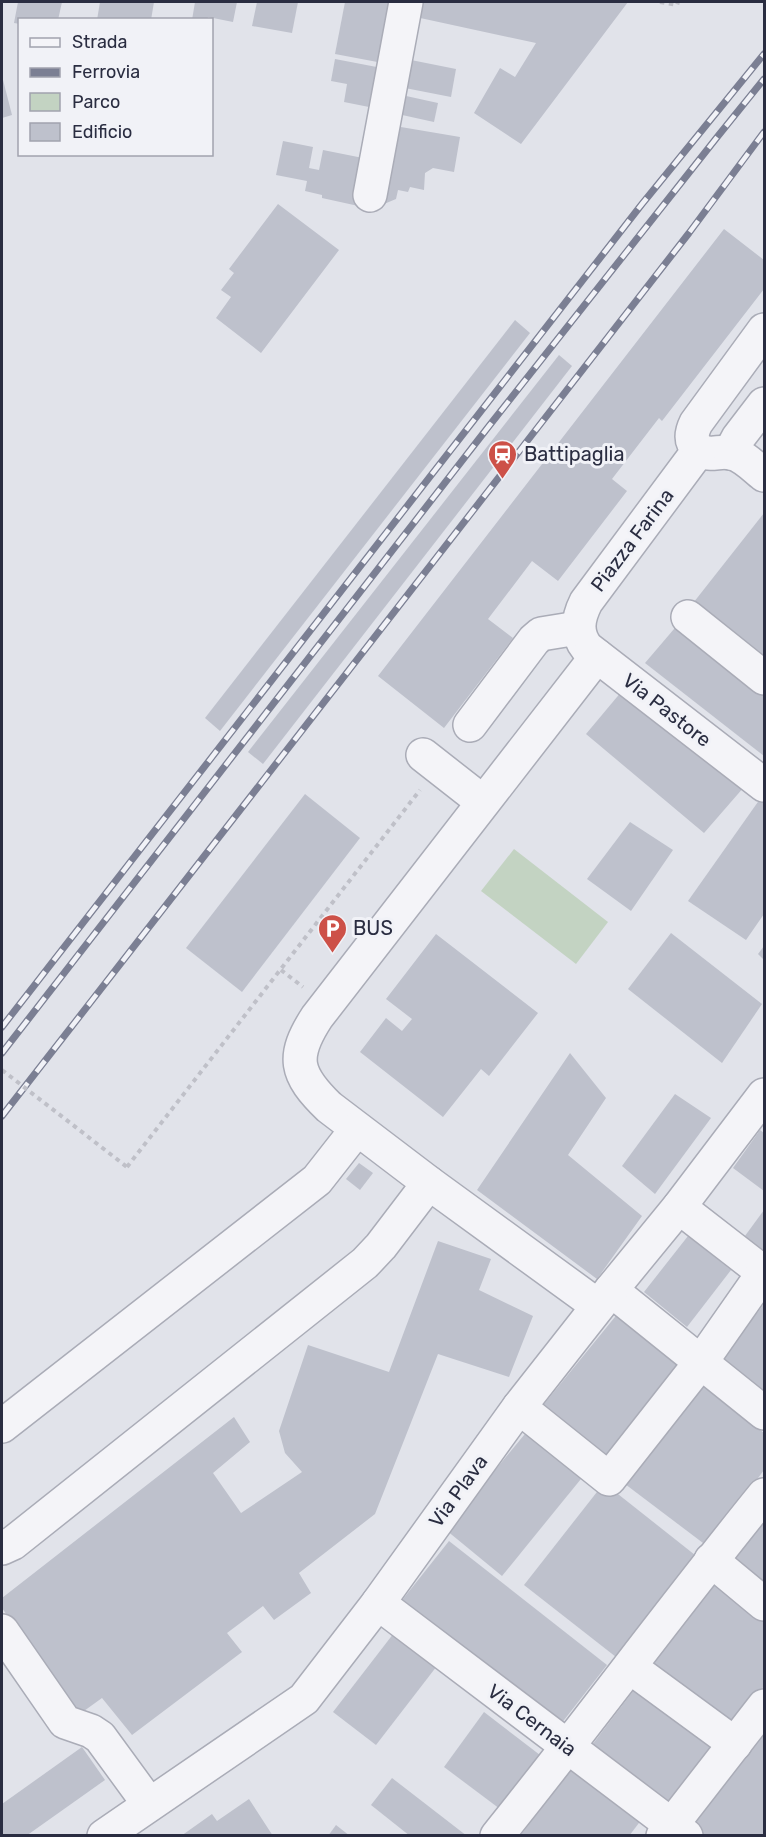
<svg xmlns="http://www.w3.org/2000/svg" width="766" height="1837" viewBox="0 0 766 1837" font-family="Rubik,sans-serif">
<rect width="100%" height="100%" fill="#e1e3ea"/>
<polygon fill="#c3d3c2" points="514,849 608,922 576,964 481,891"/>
<g fill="#bec1cc">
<polygon points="18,2 62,2 58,20 20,20 20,24 14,23"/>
<polygon points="100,2 154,2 151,20 97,20"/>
<polygon points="195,2 237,2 233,22 208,17 207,20 192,20"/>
<polygon points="257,2 298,2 292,33 252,26"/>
<polygon points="345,2 400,2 388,64 335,54"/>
<polygon points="414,2 628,2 521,144 474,113 500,68 515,77 536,43 411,16"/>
<polygon points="335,59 387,69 379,109 344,102 347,84 331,81"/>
<polygon points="411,60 456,69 451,97 405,88"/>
<polygon points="2,76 12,115 2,118"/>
<polygon points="397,94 438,103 434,122 393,113"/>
<polygon points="389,125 460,137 454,172 433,168 425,173 424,190 410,187 408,192 398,190 396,199 384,204 382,165"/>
<polygon points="283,141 313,147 309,168 319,170 323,150 373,160 363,207 322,198 322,195 305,191 307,181 276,175"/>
<polygon points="278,204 339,250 261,353 216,318 231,297 221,290 234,273 229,269"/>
<polygon points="724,229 764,260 764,289 662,421 659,418 612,479 627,491 558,581 532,561 488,619 513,638 444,728 378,676"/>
<polygon points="515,320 530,333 220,731 205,718"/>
<polygon points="559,355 572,366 263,764 248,752"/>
<polygon points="764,513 764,670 690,607"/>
<polygon points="680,622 764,688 764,756 645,663"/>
<polygon points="622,691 744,787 704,833 586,734"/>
<polygon points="305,794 360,838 242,992 186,948"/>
<polygon points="760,799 764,804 764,914 746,940 688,901"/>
<polygon points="630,822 673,850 631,911 587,879"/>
<polygon points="671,933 762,1004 722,1063 628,989"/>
<polygon points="436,934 538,1013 489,1076 481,1069 443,1117 360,1052 386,1018 402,1031 412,1019 386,999"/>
<polygon points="764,946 764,960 758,954"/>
<polygon points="570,1053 606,1098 568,1155 642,1216 597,1279 477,1190"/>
<polygon points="675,1094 711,1118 655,1194 622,1166"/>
<polygon points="760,1130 764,1133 764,1191 733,1168"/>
<polygon points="359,1163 373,1173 360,1190 346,1179"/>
<polygon points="764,1210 764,1256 742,1240"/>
<polygon points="688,1236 731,1270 687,1327 644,1292"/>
<polygon points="438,1241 491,1259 479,1290 533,1316 509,1377 438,1354 375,1514 299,1573 311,1593 274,1620 263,1606 227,1633 242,1652 132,1735 102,1698 77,1716 2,1608 2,1598 234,1417 250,1442 213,1473 241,1513 302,1472 285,1453 279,1431 308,1345 389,1372"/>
<polygon points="764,1304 764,1396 720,1361"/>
<polygon points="619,1312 685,1366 602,1468 536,1414"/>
<polygon points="701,1384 764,1433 764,1470 707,1546 625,1484"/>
<polygon points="529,1429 585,1474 502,1576 446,1530"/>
<polygon points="604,1483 695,1555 616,1657 524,1585"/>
<polygon points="764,1516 764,1589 729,1561"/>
<polygon points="449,1541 607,1665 557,1729 399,1604"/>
<polygon points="718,1575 764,1611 764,1686 731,1729 648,1665"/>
<polygon points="397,1629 440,1662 376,1745 333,1712"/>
<polygon points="640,1682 722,1745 670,1812 589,1749"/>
<polygon points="484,1712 540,1755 500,1809 444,1767"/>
<polygon points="764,1724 764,1836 698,1836 686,1826"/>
<polygon points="82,1747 105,1780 26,1836 2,1836 2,1804"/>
<polygon points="577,1762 645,1815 629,1836 520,1836"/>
<polygon points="392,1778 467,1836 410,1836 371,1805"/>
<polygon points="249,1799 273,1836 181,1836 212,1814 217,1821"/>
<polygon points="336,1825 350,1836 328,1836"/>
</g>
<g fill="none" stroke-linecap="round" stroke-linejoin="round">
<defs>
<g id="minor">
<polyline points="370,195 406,2"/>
<path d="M764,330L696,423C691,433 690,442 699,450L586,602C578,618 575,633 587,648L764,785"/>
<path d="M699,450C710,457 720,450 732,453C744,456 755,468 764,475"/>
<polyline points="730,453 738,438 764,404"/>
<polyline points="688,617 764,678"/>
<path d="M597,656L317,1017C291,1057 295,1074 329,1107L429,1183L598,1306"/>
<polyline points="470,725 534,640 541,634 578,628"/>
<polyline points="423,755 483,802"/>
<polyline points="679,1207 764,1273"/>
<polyline points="611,1290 764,1413"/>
<polyline points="519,1407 609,1479 701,1362 764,1272"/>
<polyline points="2,1426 317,1180 357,1129"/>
<polyline points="2,1548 13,1543 365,1263 381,1246 429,1183"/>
<polyline points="711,1560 764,1604"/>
<polyline points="378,1603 686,1836"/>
<polyline points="2,1631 65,1722 91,1731 100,1737 149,1804"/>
<polyline points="630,1667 735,1744"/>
<polyline points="104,1836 304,1699 378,1603 519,1407 611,1290 679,1207 764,1095"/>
<path d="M497,1836C588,1723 673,1607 764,1495"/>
<polyline points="663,1836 764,1706"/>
</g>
</defs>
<use href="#minor" stroke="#aaacb7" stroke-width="36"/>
<g stroke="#bfc0c8" stroke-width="4" stroke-dasharray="4.5 4.5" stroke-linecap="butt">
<polyline points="660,2 677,5 678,2"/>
<polyline points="281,970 303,987"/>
<polyline points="127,1167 420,790"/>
</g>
<use href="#minor" stroke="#f4f4f8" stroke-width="33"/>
<defs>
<g id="rail">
<polyline points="2,1027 642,204 764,54"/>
<polyline points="2,1053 489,426 718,136 764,79"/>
<polyline points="2,1116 689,233 764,132"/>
</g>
</defs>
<use href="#rail" stroke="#7b7f93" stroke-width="7"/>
<use href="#rail" stroke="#f1f2f7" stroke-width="4.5" stroke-dasharray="14" stroke-linecap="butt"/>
<polyline stroke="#bfc0c8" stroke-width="4" stroke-dasharray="4.5 4.5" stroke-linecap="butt" points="2,1070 127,1167"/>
</g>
<defs>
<symbol id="station-pin" viewBox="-11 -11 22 30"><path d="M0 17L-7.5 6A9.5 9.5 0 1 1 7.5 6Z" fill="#cd5148" stroke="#f1f2f7"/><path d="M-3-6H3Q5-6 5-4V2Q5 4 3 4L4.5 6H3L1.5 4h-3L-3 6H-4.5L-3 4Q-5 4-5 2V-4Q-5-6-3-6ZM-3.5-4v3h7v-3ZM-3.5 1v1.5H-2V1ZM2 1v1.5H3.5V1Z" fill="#fff"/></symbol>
<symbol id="parking-pin" viewBox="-11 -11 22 30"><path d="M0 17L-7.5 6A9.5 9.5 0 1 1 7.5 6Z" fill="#cd5148" stroke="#f1f2f7"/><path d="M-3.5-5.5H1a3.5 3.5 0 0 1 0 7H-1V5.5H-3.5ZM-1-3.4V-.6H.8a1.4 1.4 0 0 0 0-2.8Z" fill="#fff"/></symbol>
</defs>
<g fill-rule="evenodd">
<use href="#station-pin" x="486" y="438" width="33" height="45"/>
<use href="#parking-pin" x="316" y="912" width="33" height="45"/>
</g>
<g text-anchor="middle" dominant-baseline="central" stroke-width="6" stroke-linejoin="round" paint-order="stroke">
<g font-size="20" fill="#2a2d41" stroke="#f1f2f7" text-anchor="start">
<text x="524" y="454">Battipaglia</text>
<text x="353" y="928">BUS</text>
</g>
<g font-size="20" fill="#2a2d41" stroke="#f1f2f7">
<text transform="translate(632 540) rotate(-53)">Piazza Farina</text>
<text transform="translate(667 710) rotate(38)">Via Pastore</text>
<text transform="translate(458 1491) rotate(-54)">Via Plava</text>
<text transform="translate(532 1720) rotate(37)">Via Cernaia</text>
</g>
</g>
<rect width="766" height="1837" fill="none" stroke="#2a2d41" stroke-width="6"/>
<rect x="18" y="18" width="195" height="138" fill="#f1f2f7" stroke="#a1a3ae" stroke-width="1.5"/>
<rect x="30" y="38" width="30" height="9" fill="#f4f4f8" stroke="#a1a3ae" stroke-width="1.5"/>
<text x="72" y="48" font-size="18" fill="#2a2d41">Strada</text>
<rect x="30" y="68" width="30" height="9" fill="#7b7f93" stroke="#a1a3ae" stroke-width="1.5"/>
<text x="72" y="78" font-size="18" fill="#2a2d41">Ferrovia</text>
<rect x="30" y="93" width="30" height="18" fill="#c3d3c2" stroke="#a1a3ae" stroke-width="1.5"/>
<text x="72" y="108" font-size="18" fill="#2a2d41">Parco</text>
<rect x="30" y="123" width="30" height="18" fill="#bec1cc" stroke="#a1a3ae" stroke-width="1.5"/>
<text x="72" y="138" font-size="18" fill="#2a2d41">Edificio</text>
</svg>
